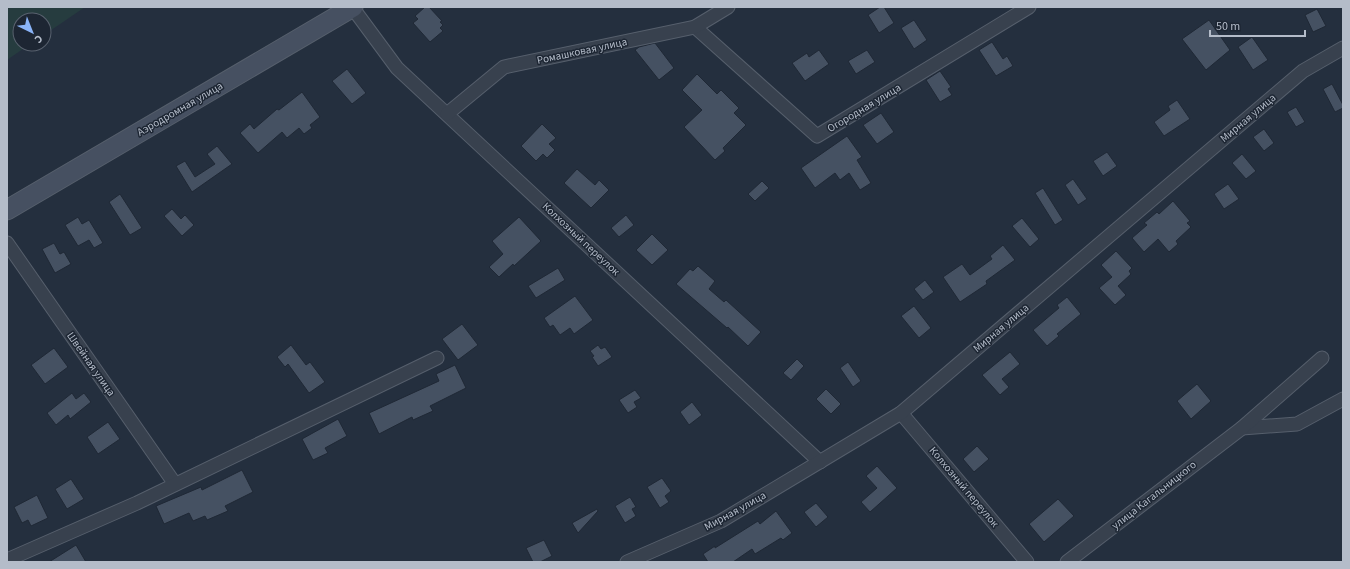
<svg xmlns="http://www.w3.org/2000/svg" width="1350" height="569" viewBox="0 0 1350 569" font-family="'Source Sans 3',sans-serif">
<rect width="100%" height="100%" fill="#242f3e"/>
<polygon fill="#263c3f" points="7,7 85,7 44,35 44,20 20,20 20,44 30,44 7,60"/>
<g fill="#455162" stroke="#1f2835">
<polygon points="425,7 429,7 442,21 440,22 443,25 440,28 443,31 430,42 413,23 418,19 415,16"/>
<polygon points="880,7 884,7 894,23 879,33 868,15"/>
<polygon points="1317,9 1326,26 1313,32 1305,15"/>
<polygon points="914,20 927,40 914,49 901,28"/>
<polygon points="1209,20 1230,50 1206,70 1182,39"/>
<polygon points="1252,37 1268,60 1253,70 1238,47"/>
<polygon points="992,42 1003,59 1007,56 1013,66 996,76 979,50"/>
<polygon points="655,43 674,68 659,80 635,50 639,47"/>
<polygon points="819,50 829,64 805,81 792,63 807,53 809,57"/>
<polygon points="867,50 875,62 856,74 848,61"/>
<polygon points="347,69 366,93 352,104 332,81"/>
<polygon points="940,71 951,87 948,89 952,95 940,102 926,80"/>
<polygon points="697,74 717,94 721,90 739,108 734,113 746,125 723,148 725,151 715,160 684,127 702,110 682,90"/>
<polygon points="1332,84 1343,105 1343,108 1335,112 1323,89"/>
<polygon points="302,92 320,117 310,125 312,128 304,134 299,128 287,138 282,132 258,153 240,133 250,124 254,129 277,109 279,110"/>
<polygon points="1177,100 1190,119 1164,136 1154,122 1170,110 1168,106"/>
<polygon points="1296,107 1305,122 1296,127 1287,112"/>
<polygon points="881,113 894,132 877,144 863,125"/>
<polygon points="542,124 556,138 549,144 555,150 547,158 543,154 536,161 521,146"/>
<polygon points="1264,129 1274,143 1264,151 1253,137"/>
<polygon points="847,136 862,157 857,160 871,183 860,190 849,173 840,180 835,173 815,188 801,168"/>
<polygon points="217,146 232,164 192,192 176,166 185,161 195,177 215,164 207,154"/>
<polygon points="1107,152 1117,166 1103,176 1093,161"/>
<polygon points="1242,154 1256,171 1246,179 1232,163"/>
<polygon points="577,169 595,185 599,180 609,190 591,208 564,183"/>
<polygon points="1073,179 1087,199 1078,205 1065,185"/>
<polygon points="762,181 769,188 755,201 748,194"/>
<polygon points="1228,184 1239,199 1224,209 1214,194"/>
<polygon points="1043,188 1063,220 1055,225 1035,193"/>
<polygon points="120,194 142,228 130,235 109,202"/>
<polygon points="1173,201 1190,221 1187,223 1191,227 1176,241 1178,244 1169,252 1158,239 1144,252 1132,238 1147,225 1144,223 1157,212 1159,214"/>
<polygon points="172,209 181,219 185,215 194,225 182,236 164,216"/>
<polygon points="626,215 634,225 619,237 611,228"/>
<polygon points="78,217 82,224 89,220 103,243 94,248 89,240 78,246 65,225"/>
<polygon points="519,217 541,241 514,266 513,264 499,277 489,267 503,254 492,241"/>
<polygon points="1022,218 1039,239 1030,247 1012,226"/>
<polygon points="652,234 668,250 652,265 636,250"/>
<polygon points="54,243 60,254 64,252 71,264 55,273 42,249"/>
<polygon points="1003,245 1015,260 986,281 987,284 960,302 943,277 962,264 970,275 992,259 990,256"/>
<polygon points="1116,251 1132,268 1129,271 1131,274 1118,286 1126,295 1115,305 1099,288 1112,277 1101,265"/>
<polygon points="698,266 715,281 709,289 724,302 726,300 761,332 748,346 728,327 727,328 676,284 690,269 693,271"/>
<polygon points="558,268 565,280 536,298 528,286"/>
<polygon points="925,280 934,292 923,300 914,289"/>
<polygon points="575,296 593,320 574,334 570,328 560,335 553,325 550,327 544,318"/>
<polygon points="1067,297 1081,314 1057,334 1059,336 1047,346 1033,330 1059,308 1057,305"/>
<polygon points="914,306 931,328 919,338 901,316"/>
<polygon points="462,324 478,345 458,360 442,339"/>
<polygon points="291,345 306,365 310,362 325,382 309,393 288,364 285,367 277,357"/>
<polygon points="598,345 601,349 605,347 612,357 598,366 592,357 594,356 590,351"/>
<polygon points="54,348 68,367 45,384 31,365"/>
<polygon points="1010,352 1020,364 1002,379 1009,387 1000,395 982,375"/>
<polygon points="797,359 804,366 791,380 783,373"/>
<polygon points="848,362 861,381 853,387 840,368"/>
<polygon points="455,365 466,388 430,406 433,411 413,420 412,417 379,434 369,413 439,381 436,374"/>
<polygon points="1197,384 1211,401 1191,419 1177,401"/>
<polygon points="826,389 841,404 831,414 816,399"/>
<polygon points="635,390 641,398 634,402 637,407 628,413 619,400"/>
<polygon points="72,393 76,399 84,393 91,402 70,419 68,415 56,425 47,413"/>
<polygon points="692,402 702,415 689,425 680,412"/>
<polygon points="338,419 347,436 325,448 328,453 313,460 302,439"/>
<polygon points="108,422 120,439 98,454 87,437"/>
<polygon points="977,446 989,459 974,472 963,459"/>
<polygon points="877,466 897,488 870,512 861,502 877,488 866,476"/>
<polygon points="242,470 253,492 225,506 228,511 207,520 205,516 193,521 189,513 164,524 156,506 201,487 202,490"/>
<polygon points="662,478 671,491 665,496 669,502 660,508 647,487"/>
<polygon points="71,479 84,499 67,509 55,489"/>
<polygon points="37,495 48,518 31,526 28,520 22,523 14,507"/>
<polygon points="630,497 636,507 632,509 636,516 625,523 615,506"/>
<polygon points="1058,499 1074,516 1044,542 1029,524"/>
<polygon points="816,503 828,517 816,527 804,512"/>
<polygon points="597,509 598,511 578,533 572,523"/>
<polygon points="776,511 792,533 783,540 781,538 755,554 752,549 733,562 708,562 703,554 715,546 715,548 758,521 760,524"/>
<polygon points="544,540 552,556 540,562 533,562 526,548"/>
<polygon points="76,545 86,562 49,562"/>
</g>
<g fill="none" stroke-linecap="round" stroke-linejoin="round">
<defs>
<g id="street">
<polyline points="352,7 397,68 820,462"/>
<polyline points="695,27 817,136 1029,7"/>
<polyline points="447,114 504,67 695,27 728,7"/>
<polyline points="7,243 175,484"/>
<polyline points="901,413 1027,562"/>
<polyline points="1242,428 1297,424 1343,399"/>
<polyline points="7,560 137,503 437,358"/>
<polyline points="627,562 721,521 901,413 1303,71 1343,48"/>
<polyline points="1067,562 1242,428 1322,358"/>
</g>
<polyline id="secondary" points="7,210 353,7"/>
</defs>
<use href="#street" stroke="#565f6c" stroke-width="15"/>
<use href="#secondary" stroke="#565f6c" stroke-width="21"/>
<use href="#street" stroke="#38414e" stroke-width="13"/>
<use href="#secondary" stroke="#465061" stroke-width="19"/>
</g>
<g text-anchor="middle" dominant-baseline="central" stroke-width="3" stroke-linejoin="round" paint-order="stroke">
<g font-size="11" fill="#b4bcc9" stroke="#1d2633">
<text transform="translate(582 51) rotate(-12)">Ромашковая улица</text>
<text transform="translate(864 108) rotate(-31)">Огородная улица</text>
<text transform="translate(180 109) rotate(-30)">Аэродромная улица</text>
<text transform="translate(1248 118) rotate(-40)">Мирная улица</text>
<text transform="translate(581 239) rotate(43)">Колхозный переулок</text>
<text transform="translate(1001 328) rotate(-40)">Мирная улица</text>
<text transform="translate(91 364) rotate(55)">Швейная улица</text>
<text transform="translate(964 487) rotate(50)">Колхозный переулок</text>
<text transform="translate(1154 495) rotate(-38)">улица Кагальницкого</text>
<text transform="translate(735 511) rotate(-29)">Мирная улица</text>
</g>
</g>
<rect width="1350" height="569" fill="none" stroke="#b4bcc9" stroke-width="16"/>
<g transform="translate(32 32) rotate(137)"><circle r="19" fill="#1d2633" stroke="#59626f"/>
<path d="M0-3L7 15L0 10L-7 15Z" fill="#8ab4f8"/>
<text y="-6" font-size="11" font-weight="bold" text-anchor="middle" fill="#b4bcc9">С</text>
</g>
<path d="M1210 30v6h95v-6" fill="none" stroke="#b4bcc9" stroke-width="2"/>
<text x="1216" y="30" font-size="12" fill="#b4bcc9" stroke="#1d2633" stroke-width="3" paint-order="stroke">50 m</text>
</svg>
